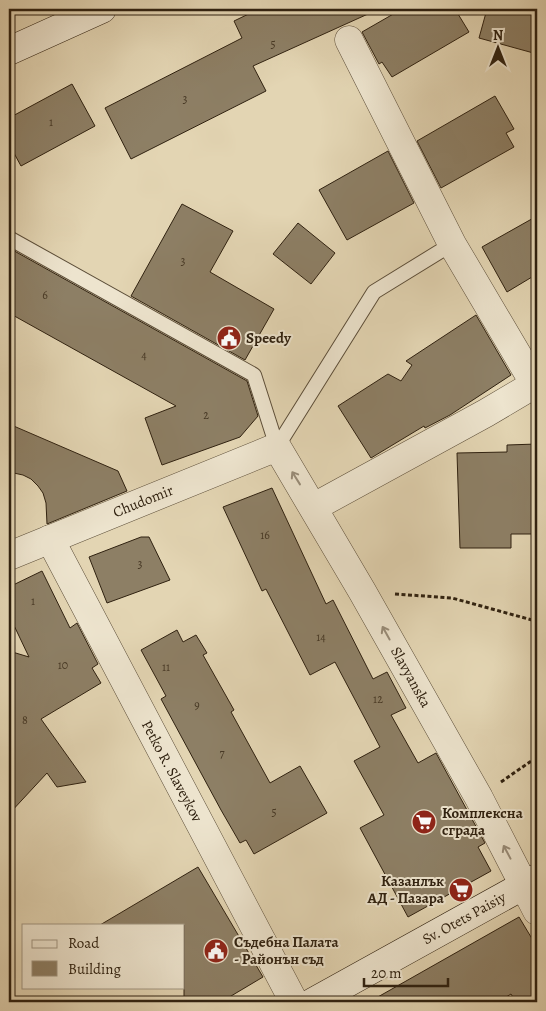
<svg xmlns="http://www.w3.org/2000/svg" width="546" height="1011" viewBox="0 0 546 1011" font-family="Alegreya,serif">
<rect width="100%" height="100%" fill="#e3d5b3"/>
<filter id="stains"><feTurbulence type="fractalNoise" baseFrequency=".004" numOctaves="4"/><feColorMatrix values="0 0 0 0 .2 0 0 0 0 .09 0 0 0 0 .02 0 0 0 .5 -.17"/></filter>
<radialGradient id="worn" r=".72"><stop offset=".6" stop-color="#630" stop-opacity="0"/><stop offset="1" stop-color="#630" stop-opacity=".3"/></radialGradient>
<g fill="#8d7f65" stroke="#2f2110">
<polygon points="259,9 379,9 253,66 266,91 131,159 105,108 242,38 234,21"/>
<polygon points="402,9 455,9 469,32 392,77 382,62 379,64 362,32"/>
<polygon points="487,9 537,9 537,54 479,38"/>
<polygon points="72,84 95,126 21,166 9,144 9,118"/>
<polygon points="495,96 514,129 506,133 514,147 441,188 417,141"/>
<polygon points="388,151 414,203 347,240 319,190"/>
<polygon points="182,204 233,231 210,272 274,309 245,360 131,296"/>
<polygon points="537,216 537,274 507,292 482,247"/>
<polygon points="298,223 335,253 311,284 273,254"/>
<polygon points="9,248 247,381 258,416 240,437 162,465 145,418 176,406 9,313"/>
<polygon points="476,315 511,375 450,415 425,428 424,426 371,458 338,406 388,374 401,381 412,365 406,361"/>
<polygon points="9,424 118,471 127,491 47,524 46,503 43,493 38,486 31,479 23,475 9,472"/>
<polygon points="537,444 537,534 511,534 511,548 460,548 457,453 507,452 507,445"/>
<polygon points="272,488 326,604 333,600 373,679 387,672 406,708 391,715 418,763 436,753 485,843 478,847 491,871 408,917 360,828 384,815 354,761 380,747 335,662 310,675 266,589 262,591 223,507"/>
<polygon points="141,537 149,537 170,580 107,603 89,557"/>
<polygon points="42,571 70,628 77,623 98,664 92,668 101,683 41,719 86,782 57,787 47,773 9,814 9,651 29,657 9,615 9,587"/>
<polygon points="177,630 183,642 196,635 207,653 203,655 234,710 231,712 270,783 300,766 327,813 254,854 246,840 240,843 221,810 161,699 166,696 141,650"/>
<polygon points="198,867 263,977 221,1002 184,1002 184,925 100,925"/>
<polygon points="519,917 537,947 537,1002 516,1002 511,994 498,1002 369,1002"/>
</g>
<g fill="none" stroke-linecap="round" stroke-linejoin="round">
<defs>
<g id="lane">
<polyline points="9,238 254,375 277,447"/>
<polyline points="277,447 374,292 452,244"/>
</g>
<g id="street">
<polyline points="349,40 452,244 537,388"/>
<polyline points="314,507 486,413 535,384"/>
<polyline points="50,539 294,1002"/>
<polyline points="9,556 277,447 362,591 479,798 537,911"/>
</g>
<g id="secondary">
<polyline points="9,51 102,9"/>
<polyline points="313,1002 537,878"/>
</g>
</defs>
<use href="#lane" stroke="#5c4e39" stroke-width="16"/>
<use href="#street" stroke="#5c4e39" stroke-width="29"/>
<use href="#secondary" stroke="#2f2110" stroke-width="29"/>
<g stroke="#2f2110" stroke-width="3" stroke-dasharray="4 2.5" stroke-linecap="butt">
<polyline points="395,594 452,598 532,620 537,623"/>
<polyline points="501,782 537,757"/>
</g>
<use href="#lane" stroke="#ede4ce" stroke-width="14"/>
<use href="#street" stroke="#ede4ce" stroke-width="28"/>
<use href="#secondary" stroke="#ede4ce" stroke-width="28"/>
</g>
<defs><path id="oneway-shaft" d="M-6 0H5M1.5-3L5.5 0L1.5 3" fill="none" stroke-width="1.6" stroke-linecap="round" stroke-linejoin="round" transform="scale(1.25)"/></defs>
<g stroke="#988c78">
<use href="#oneway-shaft" transform="translate(296 478) rotate(-122)"/>
<use href="#oneway-shaft" transform="translate(386 633) rotate(-119)"/>
<use href="#oneway-shaft" transform="translate(507 852) rotate(-118)"/>
</g>
<defs>
<symbol id="civic-disc" viewBox="-11 -11 22 22"><circle r="9.5" fill="#8f2418" stroke="#ede4ce"/><path d="M-.6-6.5H3V-4.5H.6V-3L4-1V1h2V6H-6V1h2V-1L-.6-3ZM-1.2 2.5V6h2.4V2.5Z" fill="#fff"/></symbol>
<symbol id="supermarket-disc" viewBox="-11 -11 22 22"><circle r="9.5" fill="#8f2418" stroke="#ede4ce"/><path d="M-6-5.5h2.5l.6 2H6L4.5 2H-2.5L-4.4-4H-6ZM-1.5 3.2a1.3 1.3 0 1 0 .1 0ZM3 3.2a1.3 1.3 0 1 0 .1 0Z" fill="#fff"/></symbol>
</defs>
<g fill-rule="evenodd">
<use href="#civic-disc" x="215" y="324" width="28" height="28"/>
<use href="#supermarket-disc" x="410" y="808" width="28" height="28"/>
<use href="#supermarket-disc" x="447" y="876" width="28" height="28"/>
<use href="#civic-disc" x="202" y="937" width="28" height="28"/>
</g>
<g text-anchor="middle" dominant-baseline="central" stroke-width="4" stroke-linejoin="round" paint-order="stroke">
<g font-size="12" fill="#463825">
<text x="273" y="44">5</text>
<text x="185" y="99">3</text>
<text x="51" y="122">1</text>
<text x="183" y="261">3</text>
<text x="45" y="295">6</text>
<text x="144" y="355">4</text>
<text x="206" y="415">2</text>
<text x="265" y="535">16</text>
<text x="140" y="564">3</text>
<text x="33" y="601">1</text>
<text x="321" y="637">14</text>
<text x="63" y="665">10</text>
<text x="166" y="667">11</text>
<text x="378" y="699">12</text>
<text x="197" y="705">9</text>
<text x="25" y="720">8</text>
<text x="222" y="753">7</text>
<text x="274" y="812">5</text>
</g>
<g font-size="15" font-weight="bold" fill="#2f2110" stroke="#ede4ce" text-anchor="start">
<text x="246" y="338">Speedy</text>
<text x="442" y="813">Комплексна<tspan x="442" dy="17">сграда</tspan></text>
<text x="444" y="881" text-anchor="end">Казанлък<tspan x="444" dy="17">АД - Пазара</tspan></text>
<text x="234" y="942">Съдебна Палата<tspan x="234" dy="17">- Районън съд</tspan></text>
</g>
<g font-size="15" fill="#2f2110" stroke="#ede4ce">
<text transform="translate(143 501) rotate(-22)">Chudomir</text>
<text transform="translate(411 677) rotate(61)">Slavyanska</text>
<text transform="translate(172 771) rotate(62)">Petko R. Slaveykov</text>
<text transform="translate(464 918) rotate(-29)">Sv. Otets Paisiy</text>
</g>
</g>
<rect width="546" height="1011" fill="none" stroke="#e3d5b3" stroke-width="30"/>
<rect x="10" y="10" width="526" height="991" fill="none" stroke="#2f2110" stroke-width="2.5"/>
<rect x="15" y="15" width="516" height="981" fill="none" stroke="#2f2110"/>
<rect x="22" y="924" width="162" height="65" fill="#ede4ce" stroke="#a19682"/>
<rect x="32" y="940" width="25" height="8" fill="#ede4ce" stroke="#a19682"/>
<text x="68" y="948" font-size="15" fill="#2f2110">Road</text>
<rect x="32" y="961" width="25" height="15" fill="#8d7f65" stroke="#a19682"/>
<text x="68" y="974" font-size="15" fill="#2f2110">Building</text>
<g transform="translate(498 48)" stroke="#ede4ce" stroke-width="4" paint-order="stroke">
<path d="M0-4L9 19L0 12L-9 19Z" fill="#2f2110"/>
<text y="-8" font-size="14" font-weight="bold" text-anchor="middle" fill="#2f2110">N</text>
</g>
<path d="M364 978v8h84v-8" fill="none" stroke="#2f2110" stroke-width="2.5"/>
<text x="371" y="978" font-size="15" fill="#2f2110" stroke="#ede4ce" stroke-width="4" paint-order="stroke">20 m</text>
<rect width="100%" height="100%" filter="url(#stains)"/>
<rect width="100%" height="100%" fill="url(#worn)"/>
</svg>
